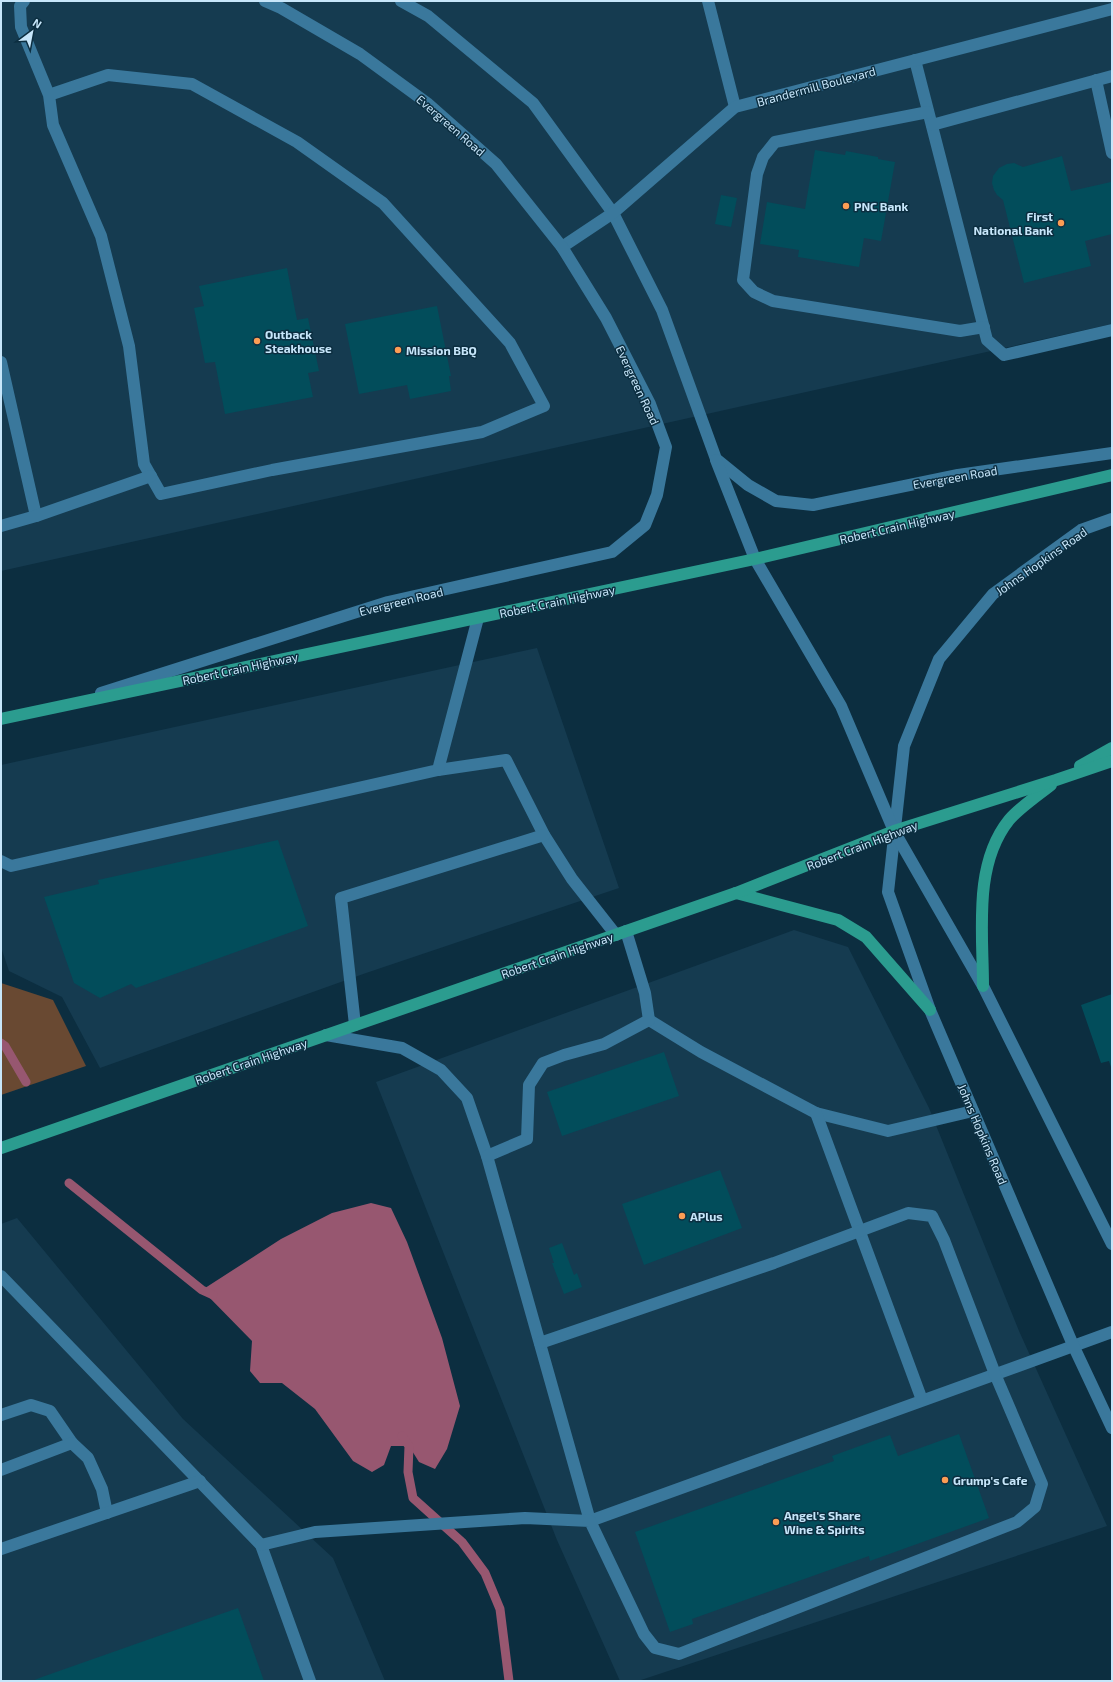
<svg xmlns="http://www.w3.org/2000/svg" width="1113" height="1682" viewBox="0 0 1113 1682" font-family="'Exo 2',sans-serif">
<rect width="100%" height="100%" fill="#0c2e40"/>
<g fill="#153b50">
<polygon points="1,1 1112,1 1112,324 1,571"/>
<polygon points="537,648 619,888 366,973 100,1068 62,997 9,971 1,947 1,765"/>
<polygon points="794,930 848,947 929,1108 1019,1331 1107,1526 638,1681 620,1681 557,1540 376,1082"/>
<polygon points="17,1218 183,1419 333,1558 385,1681 1,1681 1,1224"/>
</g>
<polygon fill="#694932" points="1,983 53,1000 86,1066 1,1095"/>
<polygon fill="#975770" points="371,1203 391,1208 407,1242 442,1338 460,1406 447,1449 435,1469 419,1462 409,1446 391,1446 384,1465 372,1472 353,1461 315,1409 282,1383 260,1383 250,1371 252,1341 202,1290 281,1239 332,1213"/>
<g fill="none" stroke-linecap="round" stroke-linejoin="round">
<g stroke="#975770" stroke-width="9">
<polyline points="1,1043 5,1046 26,1082"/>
<polyline points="69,1183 202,1290 213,1295"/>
<polyline points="402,1436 409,1446 408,1472 413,1498 462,1542 485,1573 500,1609 509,1681"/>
</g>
</g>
<g fill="#024d5b">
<polygon points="815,150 845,155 846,151 878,157 878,159 895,162 881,241 864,238 859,267 798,257 799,250 760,244 767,202 805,209"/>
<polygon points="1062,156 1071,191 1111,182 1112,187 1112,234 1085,241 1091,266 1024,283 1003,200 997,195 994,190 992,183 993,176 999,168 1007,164 1014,163 1023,167"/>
<polygon points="721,195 737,198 731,227 715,224"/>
<polygon points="287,268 297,320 308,318 319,371 308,373 313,397 225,414 215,362 205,363 194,308 204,306 199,286"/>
<polygon points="437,306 451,376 449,376 451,391 410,399 407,385 359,394 345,324"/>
<polygon points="278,840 308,926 136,988 131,984 100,998 74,983 44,897 99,884 98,880"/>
<polygon points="1112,994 1112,1070 1109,1061 1101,1063 1081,1005"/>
<polygon points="664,1052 679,1096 562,1136 547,1092"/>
<polygon points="720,1170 742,1228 644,1265 622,1204"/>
<polygon points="562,1243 574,1275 577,1273 582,1287 564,1294 552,1263 554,1263 549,1248"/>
<polygon points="959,1434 989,1518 870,1561 869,1556 692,1619 693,1624 670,1632 635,1532 834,1461 832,1456 890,1435 898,1456"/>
<polygon points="238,1608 264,1681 32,1681 42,1677"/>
</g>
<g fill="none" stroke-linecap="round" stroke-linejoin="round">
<g stroke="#3a789c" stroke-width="12">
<polyline points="24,1 20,6 21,27 49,95 108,75 192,84 297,142 383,203 510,343 544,406 482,432 272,470 161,494 144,464 129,346 101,236 53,125 49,95"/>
<polyline points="708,1 735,107"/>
<polyline points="915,60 987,340 1004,355 1112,330"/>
<polyline points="1096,80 1112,153"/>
<polyline points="928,112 775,142 763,157 757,174 743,280 754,292 773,301 960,331 984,327"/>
<polyline points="932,125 1112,76"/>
<polyline points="1,362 36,516"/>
<polyline points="1,526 36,516 151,476"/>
<polyline points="438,770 506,760 544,835 572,879 616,935"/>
<polyline points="1,861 11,866 438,770 478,618"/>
<polyline points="649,1020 701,1052 816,1113 888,1131 973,1111"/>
<polyline points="355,1025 341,898 544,835"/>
<polyline points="326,1035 402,1048 441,1070 467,1098 487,1156 590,1521 1112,1332"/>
<polyline points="816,1113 922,1400"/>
<polyline points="487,1156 527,1139 529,1085 543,1063 564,1055 604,1044 649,1020 645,993 626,931"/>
<polyline points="1,1276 261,1545 310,1681"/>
<polyline points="1,1415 31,1405 50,1411 72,1443"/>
<polyline points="1,1470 72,1443 88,1458 102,1489 107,1513"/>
<polyline points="261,1545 315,1532 525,1518 590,1521 644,1634 655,1648 679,1654 1017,1522 1035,1507 1042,1484 995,1374 944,1240 932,1216 908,1213 774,1263 540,1343"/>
<polyline points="1,1549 200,1481"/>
</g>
<g stroke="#3a789c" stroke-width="12">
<polyline points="401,1 428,16 533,103 613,213 662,310 716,459 748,485 776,501 813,505 958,475 1112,453"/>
<polyline points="562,247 613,213 735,107 1112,9"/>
<polyline points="716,460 755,559"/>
<polyline points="101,693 388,602 612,552 645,525 657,495 666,447 650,404 606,318 562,247 496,164 427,103 360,54 281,8 265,1"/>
</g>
<g stroke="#3a789c" stroke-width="12">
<polyline points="1112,519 1081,530 993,594 939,659 904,746 888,892 930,1010 1073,1345 1112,1428"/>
<polyline points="755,559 841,706 894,831 983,986 1112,1244"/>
</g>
<g stroke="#2b9c8f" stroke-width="12">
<polyline points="1,719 755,559 1112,475"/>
<polyline points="1080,766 1112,748"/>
<polyline points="736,893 838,920 866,937 930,1010"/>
<path d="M983,986C983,932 973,865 1009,820C1018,809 1039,794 1051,785"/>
<polyline points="1,1148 736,893 894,831 1056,780 1112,761"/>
</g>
</g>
<g fill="#fc9d54" stroke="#0c2e40" stroke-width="1.5">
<circle cx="846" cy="206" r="4"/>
<circle cx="1061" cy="223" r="4"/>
<circle cx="257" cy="341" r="4"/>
<circle cx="398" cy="350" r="4"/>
<circle cx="682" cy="1216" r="4"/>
<circle cx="945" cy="1480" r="4"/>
<circle cx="776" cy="1522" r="4"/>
</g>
<g text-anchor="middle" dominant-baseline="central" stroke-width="3" stroke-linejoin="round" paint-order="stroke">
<g font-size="12" fill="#c7e6fa" stroke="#0c2e40">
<text transform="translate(816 86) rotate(-15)">Brandermill Boulevard</text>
<text transform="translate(451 125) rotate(41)">Evergreen Road</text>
<text transform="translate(638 385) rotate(65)">Evergreen Road</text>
<text transform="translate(955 477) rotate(-10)">Evergreen Road</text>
<text transform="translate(897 526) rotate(-13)">Robert Crain Highway</text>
<text transform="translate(1041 561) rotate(-35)">Johns Hopkins Road</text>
<text transform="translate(401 601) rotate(-14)">Evergreen Road</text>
<text transform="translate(557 601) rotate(-12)">Robert Crain Highway</text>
<text transform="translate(240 668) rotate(-12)">Robert Crain Highway</text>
<text transform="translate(862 845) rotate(-21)">Robert Crain Highway</text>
<text transform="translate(557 955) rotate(-19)">Robert Crain Highway</text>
<text transform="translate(251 1061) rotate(-19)">Robert Crain Highway</text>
<text transform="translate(983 1134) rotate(67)">Johns Hopkins Road</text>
</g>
<g font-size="12" font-weight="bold" fill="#c7e6fa" stroke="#0c2e40" text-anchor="start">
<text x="854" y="206">PNC Bank</text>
<text x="1053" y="216" text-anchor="end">First<tspan x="1053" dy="14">National Bank</tspan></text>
<text x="265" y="334">Outback<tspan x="265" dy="14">Steakhouse</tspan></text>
<text x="406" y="350">Mission BBQ</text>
<text x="690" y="1216">APlus</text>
<text x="953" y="1480">Grump's Cafe</text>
<text x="784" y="1515">Angel's Share<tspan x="784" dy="14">Wine &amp; Spirits</tspan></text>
</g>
</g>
<rect width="1113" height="1682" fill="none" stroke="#c7e6fa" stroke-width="4"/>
<g transform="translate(32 32) rotate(32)" stroke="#0c2e40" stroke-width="3" paint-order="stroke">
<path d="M0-3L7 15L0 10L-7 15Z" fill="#c7e6fa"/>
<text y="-6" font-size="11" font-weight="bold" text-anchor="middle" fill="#c7e6fa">N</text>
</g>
</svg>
